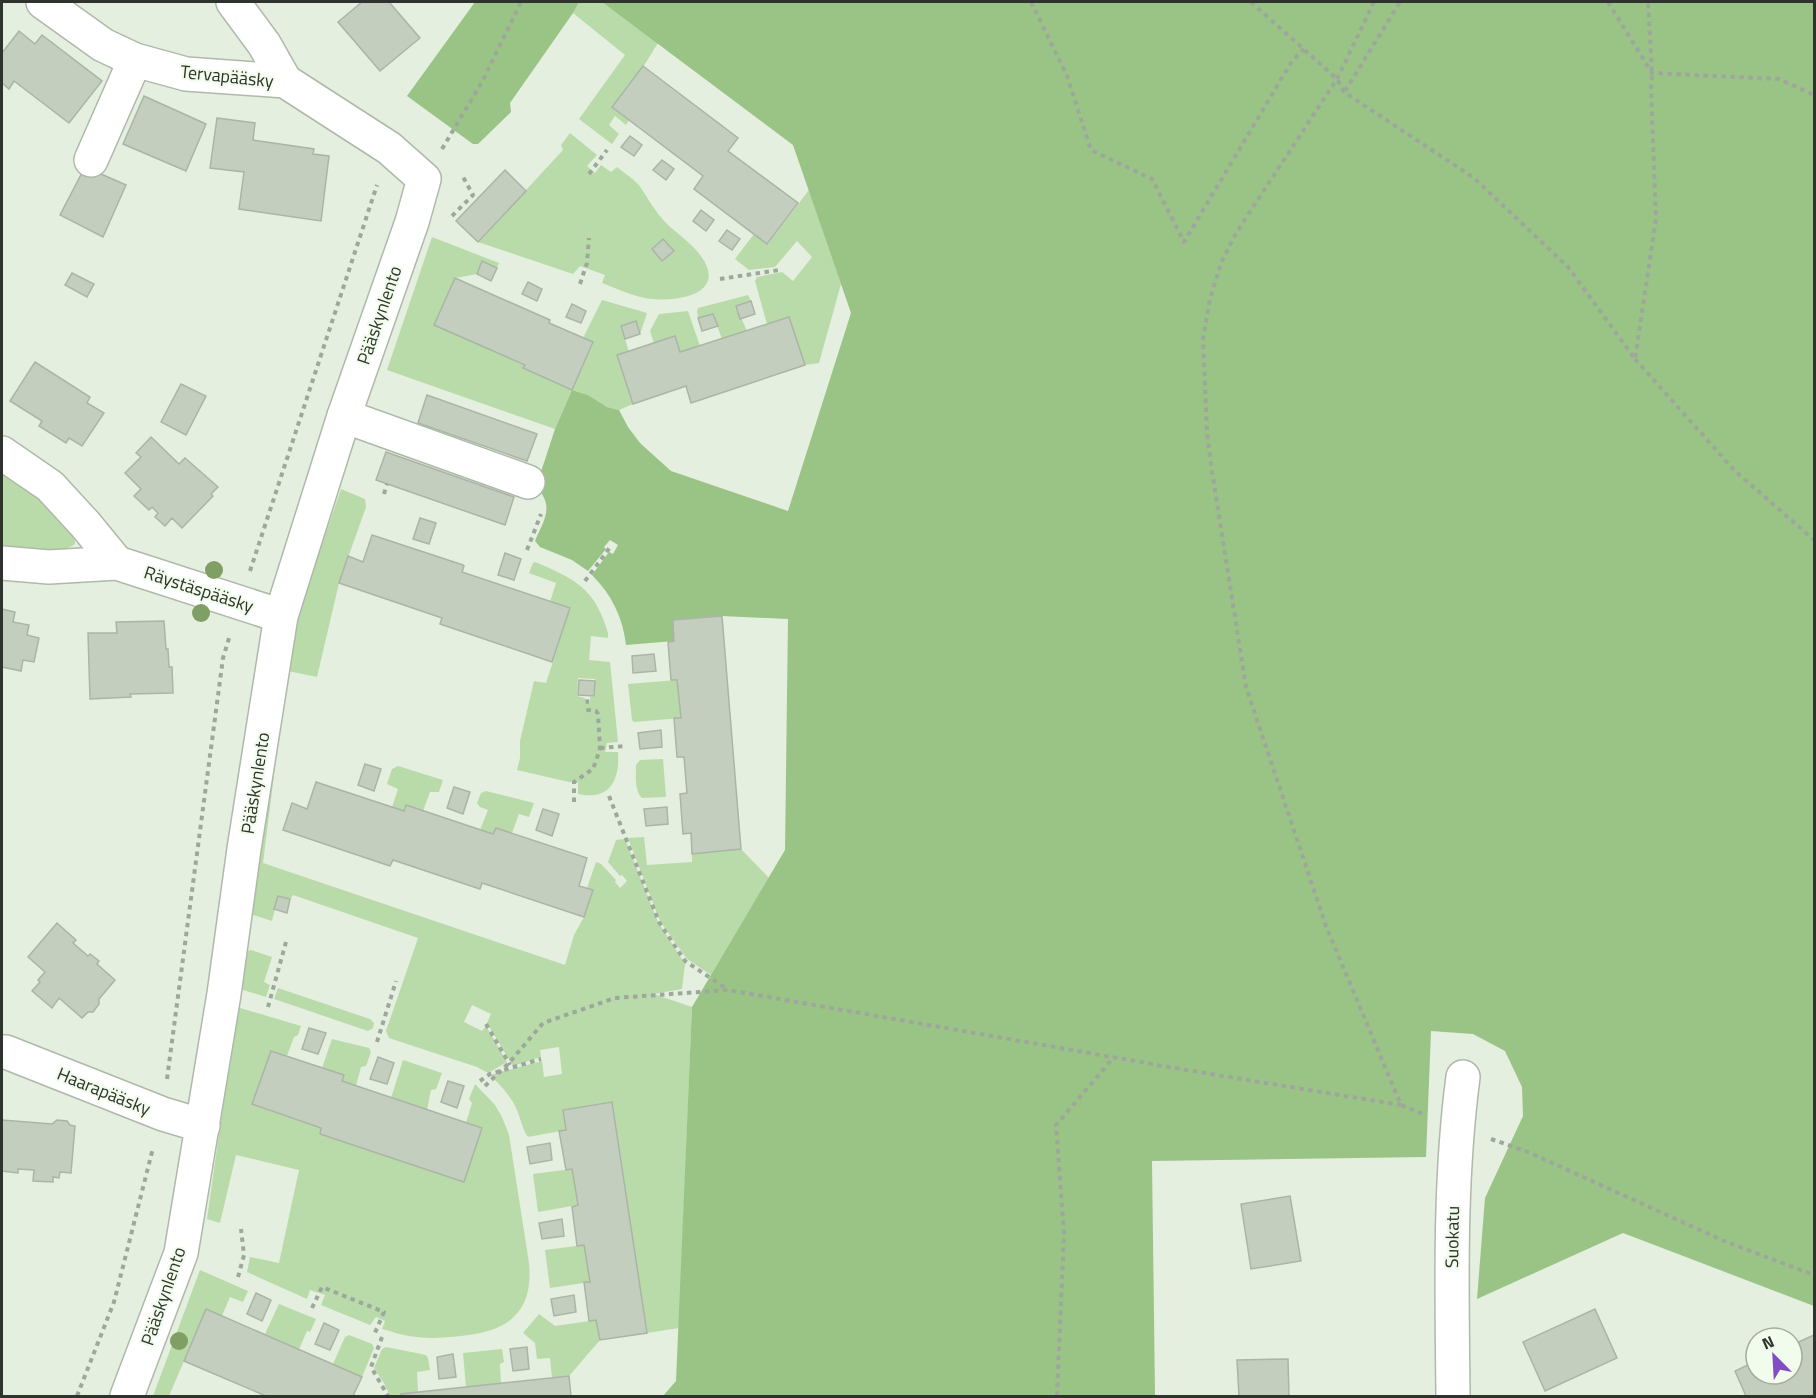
<svg xmlns="http://www.w3.org/2000/svg" width="1816" height="1398" viewBox="0 0 1816 1398" font-family="'Titillium Web',sans-serif">
<rect width="100%" height="100%" fill="#e4efdf"/>
<g fill="#b9dba9" fill-rule="evenodd">
<polygon points="579,2 602,2 658,43 643,67 612,107 629,120 626,125 615,116 609,125 619,134 612,144 579,119 625,55 573,13"/>
<path d="M570,133L597,155L587,166L595,173L601,165L611,172L617,167C624,173 636,180 641,188C649,200 655,211 665,222C680,237 702,249 708,270C715,298 669,301 651,299C634,297 618,289 602,283L605,275L580,266L573,274L478,242L563,150L561,145Z"/>
<polygon points="809,190 841,284 819,363 805,365 789,317 767,324 755,281 757,277 782,272 793,281 812,257 797,241 775,267 749,270 735,259 754,234 768,244"/>
<polygon points="432,237 499,263 497,268 482,262 477,274 455,278 525,365 524,368 572,390 593,343 583,338 602,300 647,313 640,334 636,321 621,326 629,352 617,355 633,404 619,410 607,407 588,395 572,390 555,429 387,370"/>
<polygon points="748,295 751,301 736,306 747,331 722,339 713,314 698,318 697,311 698,308"/>
<polygon points="688,311 700,346 680,352 675,336 654,343 650,331 659,314"/>
<path d="M2,470C18,482 77,523 75,544C60,556 20,551 2,550Z"/>
<path d="M341,489L365,499L366,507L339,583L317,677L288,671C297,609 321,549 341,489Z"/>
<path d="M535,562C575,579 595,588 608,633V638L591,636L589,660L610,662L618,742L607,743L605,752H618C620,780 610,801 578,794V782H569L517,770L520,758V741L534,681L546,683L570,609L550,602L556,583L529,573L533,563ZM578,678L595,679L594,697H590V704H585V698L577,696Z"/>
<polygon points="677,680 681,718 634,722 632,720 628,684"/>
<path d="M277,751L263,863L565,965L574,935L584,917L593,891L587,888L596,862L601,864L616,880L615,882L620,888L627,881L622,875L620,876L608,862L616,840L625,839L658,922L685,964L682,989L654,994L692,1007L679,1328L647,1333L612,1102L563,1110L566,1130L528,1137C522,1129 521,1119 517,1110C511,1096 501,1086 490,1075L542,1061L544,1077L562,1074L559,1047L540,1050L541,1057L513,1066L487,1023L491,1014L472,1005L464,1022L482,1031L486,1026L507,1062L488,1073L477,1067L392,1039L389,1038L386,1031L418,938L293,895L290,900L278,896L272,921L250,914L271,752Z"/>
<path d="M663,759L666,797L642,798C634,790 636,775 636,765L640,760Z"/>
<polygon points="398,766 443,780 439,792 430,792 423,811 406,806 404,811 392,807 398,789 387,784 392,769"/>
<polygon points="486,791 534,803 529,817 519,814 512,833 496,828 493,834 480,830 488,810 480,807 477,803 481,793"/>
<polygon points="644,837 647,865 692,862 692,854 741,849 769,878 711,975 687,959 660,921 628,838"/>
<polygon points="251,950 272,957 264,982 270,985 266,997 240,989 244,952"/>
<polygon points="278,988 370,1019 374,1023 373,1028 368,1031 274,999"/>
<path d="M237,1007L301,1026L298,1035L294,1037L287,1056L271,1051L252,1104L321,1128L320,1134L463,1182L466,1123L472,1103L469,1099L475,1084L495,1105L502,1117L509,1135L529,1263C534,1313 507,1332 461,1336C443,1338 427,1339 409,1336C400,1335 391,1331 382,1329L385,1321L376,1317L370,1325L321,1305L325,1295L310,1290L307,1299L247,1272L250,1257L279,1263L299,1170L236,1155L220,1223L207,1219Z"/>
<polygon points="332,1039 369,1048 371,1052 366,1066 361,1067 356,1086 342,1081 344,1075 322,1068"/>
<polygon points="403,1060 442,1073 436,1089 431,1090 427,1110 391,1098"/>
<polygon points="572,1169 578,1205 538,1212 533,1174"/>
<polygon points="584,1245 590,1282 550,1288 545,1250"/>
<polygon points="200,1270 248,1291 243,1302 230,1297 222,1316 206,1309 169,1396 153,1396"/>
<polygon points="279,1304 316,1319 310,1332 307,1331 299,1349 265,1334"/>
<polygon points="539,1314 555,1326 596,1320 600,1340 569,1376 552,1378 550,1358 537,1359 535,1343 523,1333"/>
<polygon points="349,1335 372,1344 374,1348 362,1377 333,1364 345,1337"/>
<polygon points="386,1347 426,1355 428,1358 430,1370 417,1372 418,1392 402,1394 402,1396 390,1396 384,1383 374,1368 382,1349"/>
<polygon points="502,1349 504,1362 500,1364 501,1383 466,1387 463,1353"/>
</g>
<g fill="#9ac386">
<polygon points="475,2 579,2 573,13 510,103 511,112 478,144 473,144 407,96"/>
<path d="M602,2H1814V1306L1623,1233L1477,1299L1485,1198L1523,1116L1522,1087L1505,1051L1473,1034L1431,1031L1426,1157L1152,1161L1155,1396H663L676,1381L692,1007L785,850L788,619L722,616L673,620L674,641L626,645C623,618 612,595 592,575L609,552L613,554L618,545L610,540L604,547L606,549L588,571L572,560L540,547L535,541C544,520 555,506 536,487L555,429L572,390L588,395L607,407L619,410L628,427L640,443L671,471L788,511L851,313L793,145Z"/>
</g>
<g fill="#c3cebe" stroke="#abb5a7" stroke-width="1.5">
<polygon points="362,2 389,2 420,38 380,71 338,22"/>
<polygon points="19,31 35,44 42,35 102,81 69,123 14,81 9,89 2,83 2,53"/>
<polygon points="643,66 738,138 728,151 798,203 767,244 694,189 703,176 612,107"/>
<polygon points="144,96 206,124 186,171 123,144"/>
<polygon points="217,118 255,123 253,140 314,149 313,154 329,156 321,221 239,209 244,172 210,168"/>
<polygon points="630,136 642,145 634,156 621,147"/>
<polygon points="662,160 674,169 666,180 653,170"/>
<polygon points="85,167 126,185 103,237 60,215"/>
<polygon points="505,170 526,191 478,242 456,221"/>
<polygon points="701,210 714,220 706,231 693,221"/>
<polygon points="727,230 740,239 732,250 719,241"/>
<polygon points="663,239 674,251 662,261 652,249"/>
<polygon points="482,261 497,268 491,281 477,274"/>
<polygon points="72,273 94,284 87,297 65,285"/>
<polygon points="455,278 550,320 549,323 593,342 572,390 523,368 525,365 434,325"/>
<polygon points="528,282 542,289 537,301 522,294"/>
<polygon points="751,301 755,314 740,319 736,306"/>
<polygon points="572,304 586,311 581,323 566,317"/>
<polygon points="713,314 718,326 702,331 698,318"/>
<polygon points="789,317 805,365 691,403 686,386 633,404 617,355 675,336 680,352"/>
<polygon points="636,321 640,334 625,339 621,326"/>
<polygon points="35,362 90,397 87,403 104,413 82,446 69,438 66,443 39,426 42,421 10,401"/>
<polygon points="181,384 206,396 186,435 161,422"/>
<polygon points="427,395 537,434 527,461 418,423"/>
<polygon points="151,437 179,464 185,458 218,487 211,494 213,496 182,528 172,518 165,526 155,517 158,513 152,507 149,510 134,496 141,489 125,473 141,457 136,453"/>
<polygon points="386,452 514,497 505,525 376,480"/>
<polygon points="420,518 436,523 429,544 413,539"/>
<polygon points="372,535 463,565 464,566 462,572 570,608 552,662 440,624 442,618 339,583 348,556 363,562"/>
<polygon points="505,553 521,559 514,580 498,575"/>
<polygon points="2,609 15,612 13,622 29,625 27,635 39,638 34,662 23,660 21,671 2,667 2,671"/>
<polygon points="722,616 741,849 692,854 691,833 683,834 680,794 687,793 684,757 677,757 674,718 681,718 677,680 671,680 668,642 674,641 673,620"/>
<polygon points="164,621 166,649 168,649 169,667 172,667 173,693 130,694 131,697 90,699 88,633 117,633 116,622"/>
<polygon points="654,654 656,671 633,673 632,656"/>
<polygon points="579,680 595,681 594,696 578,695"/>
<polygon points="661,730 662,747 640,749 638,733"/>
<polygon points="365,764 381,769 374,791 358,785"/>
<polygon points="316,782 404,811 406,805 493,834 496,828 587,858 579,886 593,890 584,917 482,883 480,889 393,860 390,866 283,830 292,803 307,809"/>
<polygon points="454,787 470,792 463,814 447,808"/>
<polygon points="667,807 668,824 646,826 644,809"/>
<polygon points="543,809 559,814 552,836 536,830"/>
<polygon points="278,896 290,899 287,913 274,909"/>
<polygon points="57,923 76,940 73,943 88,956 90,954 99,961 97,964 115,980 99,999 99,1004 93,1012 88,1012 82,1018 59,998 52,1008 32,991 40,982 38,980 45,972 28,957"/>
<polygon points="309,1028 326,1033 318,1054 302,1049"/>
<polygon points="271,1051 344,1075 342,1081 482,1128 464,1182 320,1134 321,1128 252,1104"/>
<polygon points="378,1057 394,1063 387,1084 370,1079"/>
<polygon points="448,1081 464,1086 457,1108 441,1102"/>
<polygon points="612,1102 647,1333 600,1340 596,1320 589,1321 584,1282 590,1282 584,1245 577,1246 572,1207 578,1205 572,1169 566,1170 559,1131 566,1130 563,1110"/>
<polygon points="2,1120 52,1124 57,1120 67,1121 70,1125 75,1126 71,1173 60,1172 59,1178 53,1177 53,1182 33,1181 34,1170 18,1169 18,1173 2,1171"/>
<polygon points="550,1143 552,1160 530,1164 527,1147"/>
<polygon points="1290,1196 1301,1261 1251,1269 1241,1204"/>
<polygon points="562,1219 564,1236 542,1239 539,1223"/>
<polygon points="256,1293 271,1300 262,1321 247,1314"/>
<polygon points="574,1295 576,1312 554,1316 551,1299"/>
<polygon points="206,1309 362,1377 353,1396 266,1396 184,1361"/>
<polygon points="1595,1309 1617,1358 1545,1391 1523,1342"/>
<polygon points="324,1323 339,1330 330,1350 315,1344"/>
<polygon points="1814,1335 1814,1396 1746,1396 1735,1371 1756,1361 1756,1374 1792,1374 1792,1345"/>
<polygon points="527,1347 529,1369 513,1371 510,1349"/>
<polygon points="453,1354 456,1377 439,1379 437,1357"/>
<polygon points="1288,1359 1289,1396 1239,1396 1237,1360"/>
<polygon points="569,1376 571,1396 402,1396 401,1394"/>
</g>
<g fill="none" stroke-linecap="round" stroke-linejoin="round">
<defs>
<g id="minor">
<polyline points="43,2 103,45 135,60 186,74 285,81 389,148 424,179 412,222 344,416 281,616 244,849 224,994 181,1253 127,1396"/>
<polyline points="233,2 264,44 285,81"/>
<polyline points="91,160 135,60"/>
<polyline points="344,416 528,482"/>
<polyline points="2,453 50,486 85,524 117,563"/>
<polyline points="2,563 49,567 117,563 281,616"/>
<polyline points="2,1052 6,1052 163,1114 203,1126"/>
<path d="M1453,1396C1452,1290 1449,1183 1463,1077"/>
</g>
</defs>
<use href="#minor" stroke="#afb9aa" stroke-width="36"/>
<g stroke="#9ea79b" stroke-width="4" stroke-dasharray="4.5 4.5" stroke-linecap="butt">
<polyline points="1031,2 1067,76 1091,150 1152,179 1184,242 1292,61 1304,49"/>
<polyline points="1251,2 1337,79 1344,92 1474,178 1568,267 1635,359 1656,219 1651,88 1652,73 1648,2"/>
<polyline points="1374,2 1337,79 1236,233 1221,263 1210,299 1203,338 1207,433 1211,465 1246,687 1326,926 1401,1105 1423,1114"/>
<polyline points="1608,2 1652,73 1779,79 1814,95"/>
<polyline points="1345,91 1400,2"/>
<polyline points="442,149 482,82 521,2"/>
<polyline points="589,174 607,150"/>
<polyline points="452,216 473,195 462,175"/>
<polyline points="720,279 779,270"/>
<polyline points="580,284 587,263 589,238"/>
<polyline points="1635,359 1734,470 1814,540"/>
<polyline points="384,494 387,484"/>
<polyline points="527,550 541,514"/>
<polyline points="250,571 377,185"/>
<polyline points="585,581 611,546"/>
<polyline points="600,748 626,746"/>
<polyline points="609,796 659,922 685,961 727,989"/>
<polyline points="574,802 574,782 593,769 598,755 600,748 598,714 596,711 588,710 587,698"/>
<polyline points="268,1007 286,942"/>
<polyline points="486,1024 510,1065"/>
<polyline points="377,1042 396,981"/>
<polyline points="167,1079 223,658 230,635"/>
<polyline points="480,1081 490,1074 541,1059"/>
<polyline points="485,1086 509,1063 543,1023 615,998 728,990 1192,1071 1401,1105"/>
<polyline points="1491,1139 1528,1152 1724,1241 1814,1275"/>
<polyline points="238,1277 244,1255 241,1229"/>
<polyline points="312,1308 322,1287 384,1312 374,1335"/>
<polyline points="382,1337 371,1367 388,1396"/>
<polyline points="77,1396 114,1302 153,1148"/>
<polyline points="1057,1396 1064,1234 1056,1125 1114,1057"/>
</g>
<use href="#minor" stroke="#fff" stroke-width="33"/>
</g>
<g fill="#7f9f65">
<circle cx="214" cy="570" r="9"/>
<circle cx="201" cy="613" r="9"/>
<circle cx="179" cy="1341" r="9"/>
</g>
<g text-anchor="middle" dominant-baseline="central" stroke-width="4.5" stroke-linejoin="round" paint-order="stroke">
<g font-size="18" fill="#2f332d" stroke="#f1fcec">
<text transform="translate(227 76) rotate(6)">Tervapääsky</text>
<text transform="translate(379 315) rotate(-71)">Pääskynlento</text>
<text transform="translate(199 589) rotate(18)">Räystäspääsky</text>
<text transform="translate(255 783) rotate(-81)">Pääskynlento</text>
<text transform="translate(104 1091) rotate(22)">Haarapääsky</text>
<text transform="translate(1452 1237) rotate(-89)">Suokatu</text>
<text transform="translate(163 1296) rotate(-71)">Pääskynlento</text>
</g>
</g>
<rect width="1816" height="1398" fill="none" stroke="#2f332d" stroke-width="6"/>
<g transform="translate(1774 1356) rotate(336)"><circle r="28" fill="#f1fcec" stroke="#a3aca0" stroke-width="1.5"/>
<path d="M0-4.5L10 22L0 15L-10 22Z" fill="#804dc5"/>
<text y="-9" font-size="16" font-weight="bold" text-anchor="middle" fill="#2f332d">N</text>
</g>
</svg>
